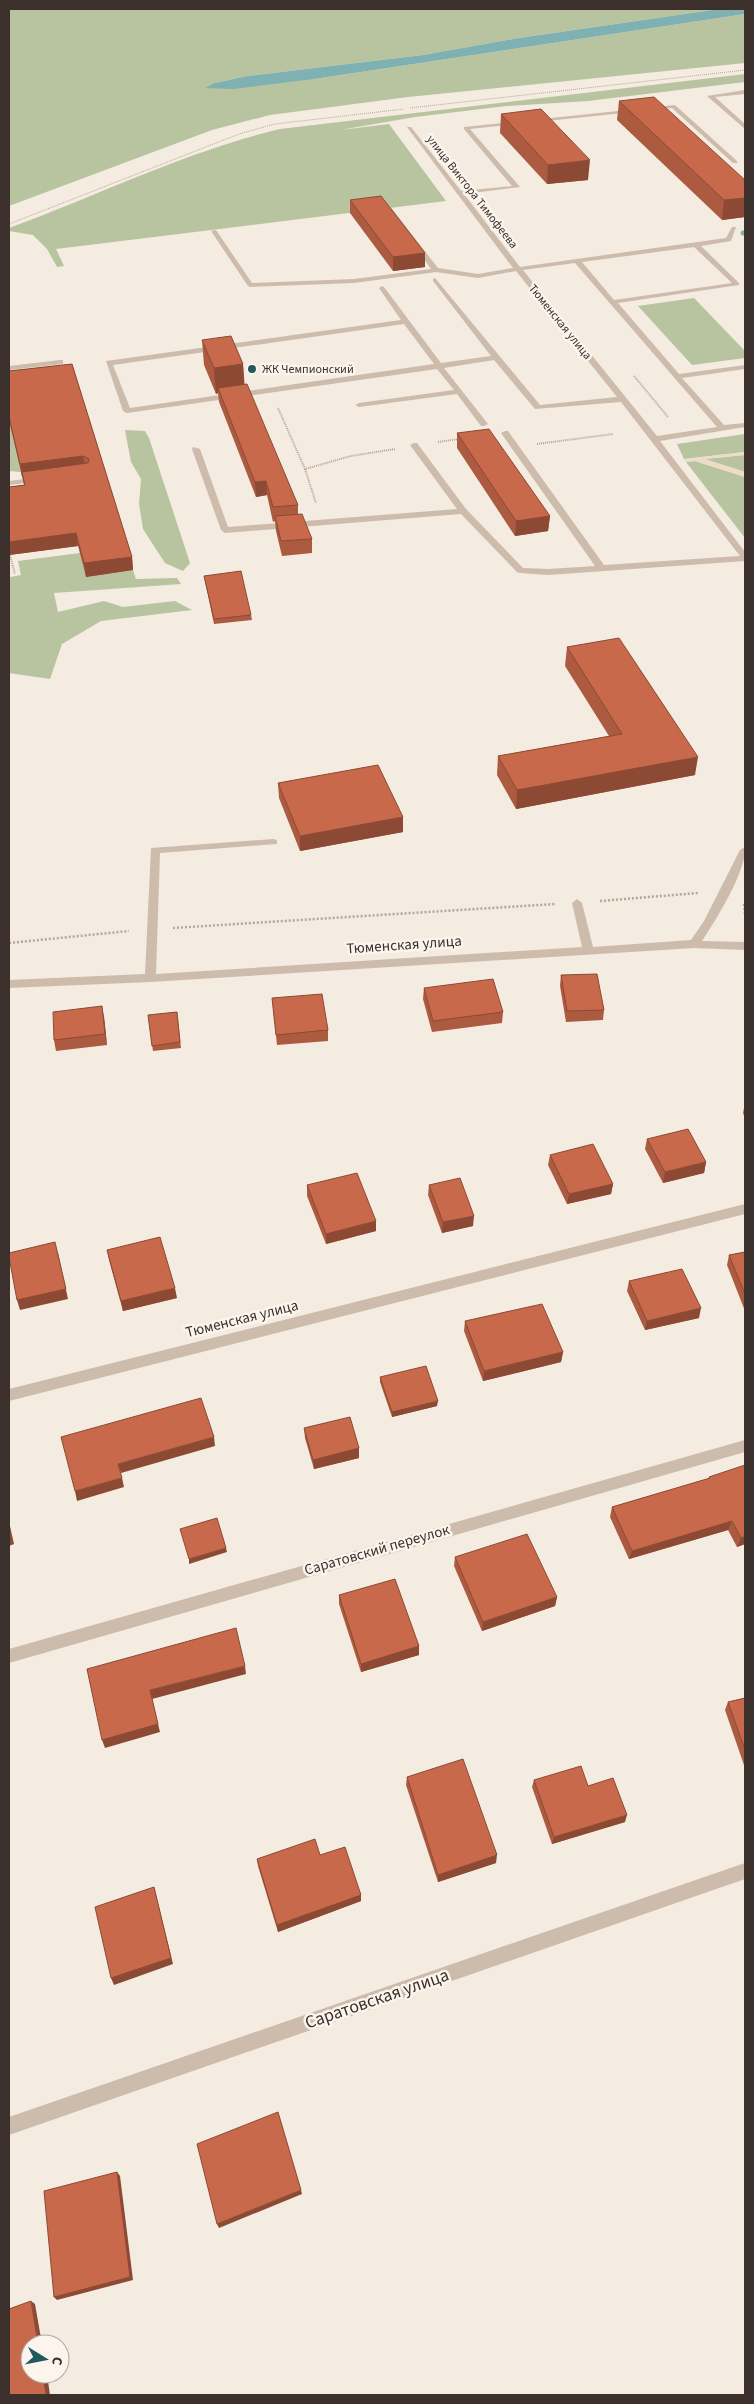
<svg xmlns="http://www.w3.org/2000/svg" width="754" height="2404" viewBox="0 0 754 2404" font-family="'Source Sans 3',sans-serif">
<rect width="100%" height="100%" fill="#f4ebe1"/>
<g fill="#b8c4a0">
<polygon points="9,9 719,9 519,38 423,55 247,76 215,83 321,78 745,14 745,63 408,97 270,115 212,130 9,206"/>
<path d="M745,74V82L588,101L506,106L415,117L340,130L389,124L446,201L56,249L64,266L57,267L47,249L33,235L9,231V228C99,195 187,151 280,129Z"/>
<polygon points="694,298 745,351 745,358 692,365 638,306"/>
<polygon points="9,421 21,472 9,471"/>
<polygon points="125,430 145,431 149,438 190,563 183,571 165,563 143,529 139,504 141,479 131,462"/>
<polygon points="745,434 745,452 684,459 677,444"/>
<polygon points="745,455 745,472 704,459"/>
<polygon points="695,461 745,477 745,538 686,462"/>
<polygon points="80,553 86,577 133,570 136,579 177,578 181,584 54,593 58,612 104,601 123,607 175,601 192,610 101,621 62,644 50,679 9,673 9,575 10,577 21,575 18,561"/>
</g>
<polygon fill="#ecdcc8" points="745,452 745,455 705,459 745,472 745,477 695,461 686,462 684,459"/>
<polygon fill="#7fb0b2" points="719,9 745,9 745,14 321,78 234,89 205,88 215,83 247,76 423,55 519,38"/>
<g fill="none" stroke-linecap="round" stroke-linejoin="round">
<polyline stroke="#7fb0b2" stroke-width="5" points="743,233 745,233"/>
<g stroke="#b9a596" stroke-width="1" stroke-dasharray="1 1" stroke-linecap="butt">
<polyline points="410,108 745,70"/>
<polyline points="9,224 239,134 275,124 404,109"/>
</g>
<g stroke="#b9a596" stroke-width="2" stroke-dasharray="1 1" stroke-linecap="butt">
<polyline points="634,376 668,417"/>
<polyline points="278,408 305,469 351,456 395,449"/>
<polyline points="438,442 459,439"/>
<polyline points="537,444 613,434"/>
<polyline points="305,469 316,503"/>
<polyline points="10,555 15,574"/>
</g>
<g stroke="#b9a596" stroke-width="2.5" stroke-dasharray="2 2" stroke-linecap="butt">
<polyline points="600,901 698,893"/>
<polyline points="744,904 745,914"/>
<polyline points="173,928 556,904"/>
<polyline points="9,943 129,931"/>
</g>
<g fill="#cdbbac" fill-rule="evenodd">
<polygon points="745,90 745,94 715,97 745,124 745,129 707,96"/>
<path d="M675,105L737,161V163H733L672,108L470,129L520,187L464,194L520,267L726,238L732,227H736L731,241L701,246L739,283V285L618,303L679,374L745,365V369L682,378L724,425L745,423V427L660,441L745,552V561L548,575L520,573L517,572L461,514L225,533L221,530L192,449L193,447L200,449L228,527L457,509L410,445L414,443H417L466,509L523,568L548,569L595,566L501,433L505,431H508L604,565L740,556L621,402L535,409L494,360L444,368L488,424L484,426H481L457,394L359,407L355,405L359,403L454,390L437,369L127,413L123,411L106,361L401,320L379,288L382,286L384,287L441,363L491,356L433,281V279L435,278L540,405L617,397L516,271L478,278L436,272L354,283L250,287L248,286L211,231L216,230L252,283L354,279L431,269L387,208L390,206L438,268L478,274L513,268L407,127H411L461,191L512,186L464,129V127ZM694,247L732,283L614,300L582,262ZM575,263L717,427L657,436L523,270ZM404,324L434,364L130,408L113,365Z"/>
<polygon points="60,360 63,360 63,364 9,370 9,366"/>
<polygon points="41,477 45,479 44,481 9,485 9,481"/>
<path d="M273,839L277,840V844L160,853L156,974L582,947L572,903L577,899L582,903L593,947L691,940L704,921L740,850L745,847C747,870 716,920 702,941L745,942V950L694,948L150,982L9,988V980L145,974L151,848Z"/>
<polygon points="745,1204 745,1214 9,1401 9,1389"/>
<polygon points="745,1440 745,1452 9,1663 9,1649"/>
<polygon points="745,1863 745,1879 9,2135 9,2117"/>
</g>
</g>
<g fill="#ac5a40">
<polygon points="619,101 745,180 745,217 722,220 617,120"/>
<polygon points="501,114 588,180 547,184 500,133"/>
<polygon points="350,200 425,253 425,267 393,271 350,213"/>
<polygon points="202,340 243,364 244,384 298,505 298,514 312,539 312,553 282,556 276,531 275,521 273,522 267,495 256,497 219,402 218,393 216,394 204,365"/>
<polygon points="72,364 132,557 133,570 86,577 78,546 9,555 9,487 24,485 9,421 9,371"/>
<polygon points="457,433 550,516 548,531 515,536 457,448"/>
<polygon points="204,576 251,615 252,620 214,624 205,581"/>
<polygon points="567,647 695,775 516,809 497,775 498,756 609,736 565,666"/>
<polygon points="278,783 403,817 403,832 300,851 279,798"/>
<polygon points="561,975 604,1010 603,1020 566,1022 560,986"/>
<polygon points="424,988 503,1012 502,1023 432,1032 423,999"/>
<polygon points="272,998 328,1030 328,1041 277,1045"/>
<polygon points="177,1012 181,1048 153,1051 148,1015"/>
<polygon points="104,1017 107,1045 56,1051 54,1040"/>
<polygon points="745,1103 745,1118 743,1113"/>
<polygon points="647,1139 706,1162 704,1173 663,1183 645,1149"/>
<polygon points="550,1155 613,1184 611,1194 567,1204 548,1165"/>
<polygon points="307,1185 376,1231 326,1244 307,1196"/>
<polygon points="429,1185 473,1226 442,1233 428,1195"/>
<polygon points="107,1250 177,1298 123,1311 109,1260"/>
<polygon points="745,1252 745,1311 727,1265 729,1255"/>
<polygon points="629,1281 699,1318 645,1330 627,1291"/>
<polygon points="465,1321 563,1352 561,1362 483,1381 464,1331"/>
<polygon points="380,1377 437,1406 392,1417 380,1382"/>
<polygon points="304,1428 359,1448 359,1458 314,1469 305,1438"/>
<polygon points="709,1477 745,1544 737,1547 728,1530 629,1559 610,1517 612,1507 708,1479"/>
<polygon points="455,1557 557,1597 555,1606 482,1631 454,1566"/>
<polygon points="339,1595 419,1655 361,1672 339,1604"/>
<polygon points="745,1698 745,1768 725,1710 728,1702"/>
<polygon points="407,1777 496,1863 438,1882 406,1785"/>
<polygon points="534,1780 588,1786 625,1822 552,1844 532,1787"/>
<polygon points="320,1855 361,1895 361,1901 278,1932 258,1866 257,1859"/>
</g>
<g fill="#8c4a34">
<polygon points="590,160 588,180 547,184 548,165"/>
<polygon points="745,198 745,217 722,220 724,200"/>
<polygon points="425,253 425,267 393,271 393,257"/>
<polygon points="243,364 245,390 218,388 218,393 216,394 214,368"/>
<polygon points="83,456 85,469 22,472 22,477 20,464"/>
<polygon points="266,481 267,495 256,497 255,482"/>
<polygon points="550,516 548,531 515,536 516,521"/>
<polygon points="76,533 78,546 9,555 9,542"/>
<polygon points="132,557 133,570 86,577 84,563"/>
<polygon points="698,757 695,775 516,809 517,790"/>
<polygon points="403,817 403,832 300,851 300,836"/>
<polygon points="102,1006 104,1017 107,1045 105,1034"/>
<polygon points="706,1162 704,1173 663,1183 665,1172"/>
<polygon points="613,1184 611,1194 567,1204 569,1194"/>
<polygon points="474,1216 473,1226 442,1233 443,1222"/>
<polygon points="376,1221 376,1231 326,1244 326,1234"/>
<polygon points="58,1253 68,1299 20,1310 17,1300"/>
<polygon points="175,1288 177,1298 123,1311 121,1301"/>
<polygon points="701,1308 699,1318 645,1330 647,1321"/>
<polygon points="563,1352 561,1362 483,1381 484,1371"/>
<polygon points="438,1401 437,1406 392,1417 392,1412"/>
<polygon points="214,1437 215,1446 121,1473 118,1464"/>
<polygon points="359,1448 359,1458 314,1469 313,1460"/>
<polygon points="122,1478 124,1487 77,1501 75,1491"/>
<polygon points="732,1521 728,1530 629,1559 632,1551"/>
<polygon points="9,1522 14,1544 9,1546"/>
<polygon points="745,1536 745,1544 737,1547 741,1538"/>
<polygon points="226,1548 227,1552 189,1564 189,1559"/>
<polygon points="557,1597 555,1606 482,1631 483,1622"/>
<polygon points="419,1646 419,1655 361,1672 361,1664"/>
<polygon points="245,1666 246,1674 152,1699 160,1732 105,1748 102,1740 150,1690"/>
<polygon points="627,1815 625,1822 552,1844 554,1837"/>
<polygon points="497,1855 496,1863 438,1882 438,1875"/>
<polygon points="154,1887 173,1964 114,1985 111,1978"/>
<polygon points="361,1895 361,1901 278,1932 277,1925"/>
<polygon points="117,2172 120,2176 133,2280 57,2300 54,2297"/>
<polygon points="301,2190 302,2194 219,2228 217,2224"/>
<polygon points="31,2301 35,2304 42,2344 38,2344"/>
<polygon points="43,2374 47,2374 50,2395 46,2395"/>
</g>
<g fill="#c8694b" stroke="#8c4a34">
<polygon points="654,97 745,180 745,198 724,200 619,101"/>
<polygon points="541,109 590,160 548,165 501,114"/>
<polygon points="381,196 425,253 393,257 350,200"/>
<polygon points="231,336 243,364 214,368 202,340"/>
<polygon points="72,364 132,557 84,563 76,533 9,542 9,487 25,485 22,472 88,463 89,459 83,456 20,464 9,417 9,371"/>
<polygon points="247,384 298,505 273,507 266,481 255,482 218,388"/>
<polygon points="489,429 550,516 516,521 457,433"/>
<polygon points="302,514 312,539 281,541 275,516"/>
<polygon points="241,571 251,615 214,619 204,576"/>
<polygon points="619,638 698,757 517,790 498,756 622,734 567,647"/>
<polygon points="378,765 403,817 300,836 278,783"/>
<polygon points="597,974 604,1010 567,1011 561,975"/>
<polygon points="493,979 503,1012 433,1021 424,988"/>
<polygon points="322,994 328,1030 276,1035 272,998"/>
<polygon points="102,1006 105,1034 54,1040 53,1012"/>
<polygon points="177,1012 180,1042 152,1046 148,1015"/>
<polygon points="688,1129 706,1162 665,1172 647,1139"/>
<polygon points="593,1144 613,1184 569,1194 550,1155"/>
<polygon points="357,1173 376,1221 326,1234 307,1185"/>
<polygon points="460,1178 474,1216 443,1222 429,1185"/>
<polygon points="160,1237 175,1288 121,1301 107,1250"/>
<polygon points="55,1242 66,1289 17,1300 9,1257 9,1253"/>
<polygon points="745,1252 745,1294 729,1255"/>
<polygon points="682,1269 701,1308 647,1321 629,1281"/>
<polygon points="542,1304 563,1352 484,1371 465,1321"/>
<polygon points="426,1366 438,1401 392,1412 380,1377"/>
<polygon points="201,1398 214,1437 118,1464 122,1478 75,1491 61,1437"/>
<polygon points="350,1417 359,1448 313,1460 304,1428"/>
<polygon points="745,1465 745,1536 741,1538 732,1521 632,1551 612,1507 710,1478 709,1477"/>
<polygon points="217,1518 226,1548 189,1559 180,1529"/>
<polygon points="9,1525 11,1535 9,1536"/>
<polygon points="527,1534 557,1597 483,1622 455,1557"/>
<polygon points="395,1579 419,1646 361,1664 339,1595"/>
<polygon points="236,1628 245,1666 150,1690 158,1724 102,1740 87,1669"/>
<polygon points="745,1698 745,1750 728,1702"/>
<polygon points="463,1759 497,1855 438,1875 407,1777"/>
<polygon points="581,1766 588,1786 613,1778 627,1815 554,1837 534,1780"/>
<polygon points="315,1839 320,1855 345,1847 361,1895 277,1925 257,1859"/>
<polygon points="154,1887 171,1958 111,1978 95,1907"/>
<polygon points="278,2112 301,2190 217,2224 197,2144"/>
<polygon points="117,2172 130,2277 54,2297 44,2191"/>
<polygon points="31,2301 38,2344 30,2344 30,2374 43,2374 46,2395 9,2395 9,2309"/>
</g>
<circle fill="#1f5a5e" stroke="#fbf5ee" stroke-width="2" cx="252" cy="369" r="5"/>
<g text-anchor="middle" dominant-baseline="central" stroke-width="5" stroke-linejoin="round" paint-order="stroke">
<g font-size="12" fill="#3b302b" stroke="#fbf5ee">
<text transform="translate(472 192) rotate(52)">улица Виктора Тимофеева</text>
<text transform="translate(560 322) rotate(51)">Тюменская улица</text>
</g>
<g font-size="12" fill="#3b302b" stroke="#fbf5ee" text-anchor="start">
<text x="262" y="369">ЖК Чемпионский</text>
</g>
<g font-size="15" fill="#3b302b" stroke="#fbf5ee">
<text transform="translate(404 945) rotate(-4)">Тюменская улица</text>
<text transform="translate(242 1319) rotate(-14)">Тюменская улица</text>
<text transform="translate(377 1550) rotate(-16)">Саратовский переулок</text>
</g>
<g font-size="18" fill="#3b302b" stroke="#fbf5ee">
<text transform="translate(377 1999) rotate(-19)">Саратовская улица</text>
</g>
</g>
<rect width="754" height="2404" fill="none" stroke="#3b302b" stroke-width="20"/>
<g transform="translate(45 2359) rotate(100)"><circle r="24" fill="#fbf5ee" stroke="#aea6a0"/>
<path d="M0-4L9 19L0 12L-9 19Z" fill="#1f5a5e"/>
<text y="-8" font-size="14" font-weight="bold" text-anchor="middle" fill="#3b302b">С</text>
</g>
</svg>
